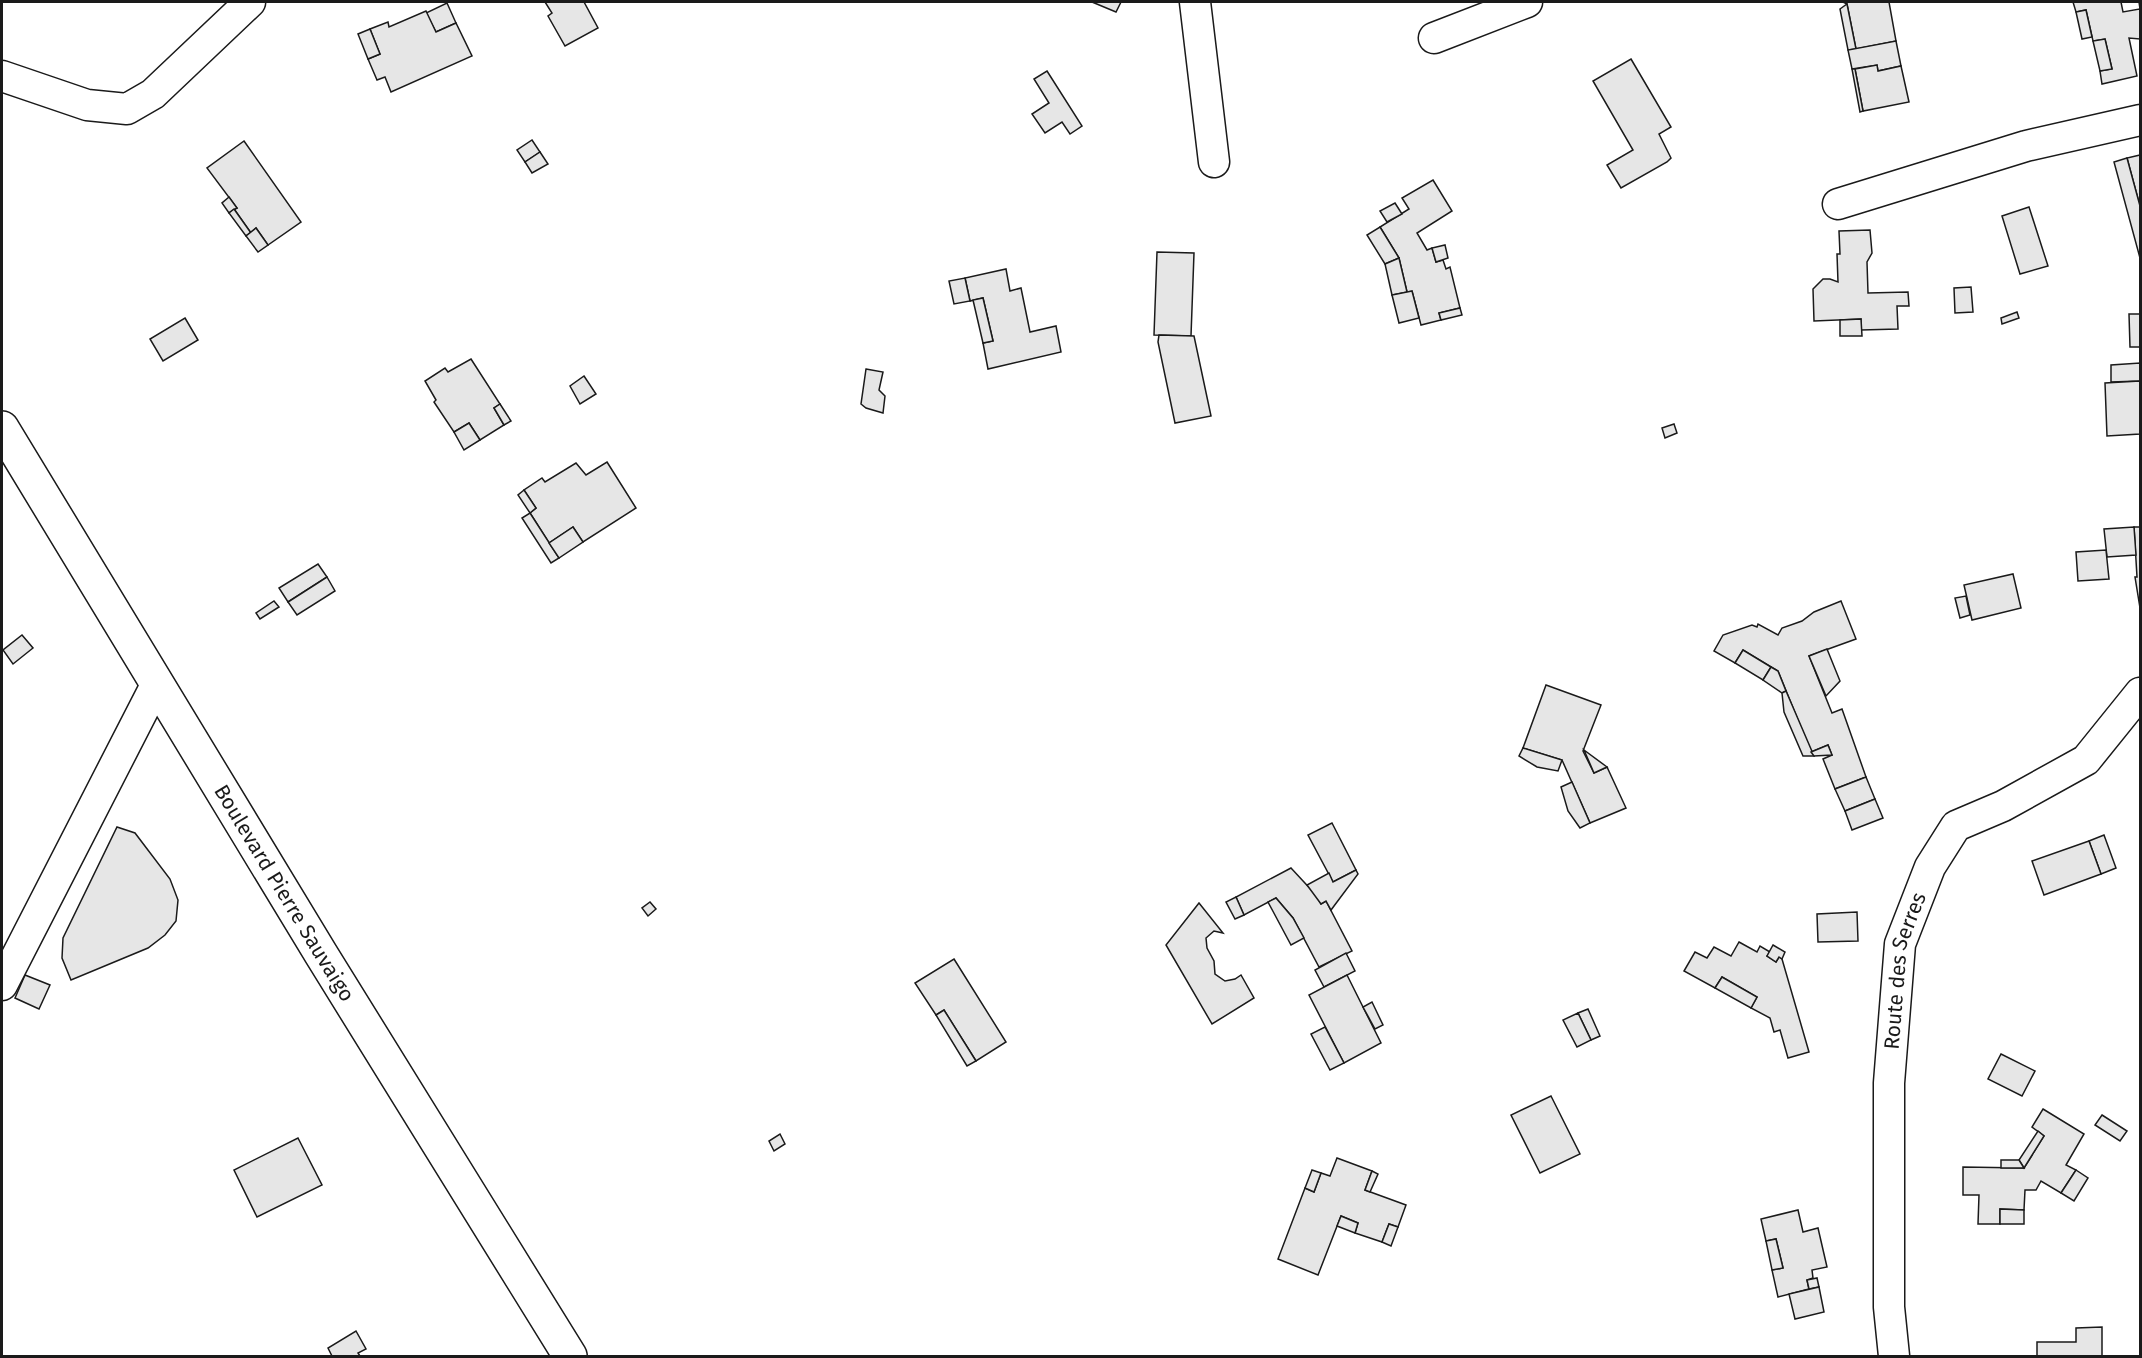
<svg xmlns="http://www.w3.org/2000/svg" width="2142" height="1358" viewBox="0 0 2142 1358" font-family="'Fira Sans',sans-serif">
<rect width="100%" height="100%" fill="#fff"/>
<g fill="#e6e6e6" stroke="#1a1a1a" stroke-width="1.5">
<polygon points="545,2 584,2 598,28 565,46 548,16 552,13"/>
<polygon points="1092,2 1121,2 1116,12"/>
<polygon points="1843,2 1889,2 1896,41 1856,49 1847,4"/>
<polygon points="2073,2 2121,2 2123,12 2140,9 2139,2 2140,2 2140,39 2129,38 2137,76 2102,84 2100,71 2112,69 2105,39 2093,41 2086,10 2076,12"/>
<polygon points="447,3 456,23 436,32 426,13"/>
<polygon points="1847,4 1856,49 1848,50 1840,9"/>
<polygon points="2086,10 2092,37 2082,39 2076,12"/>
<polygon points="426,11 436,32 456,23 472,56 391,92 385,77 377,80 368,59 380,54 370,29 388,22 389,27"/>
<polygon points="370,29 380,54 368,59 358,34"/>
<polygon points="2105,39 2112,69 2100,71 2093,41"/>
<polygon points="1896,41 1901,66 1878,71 1877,65 1852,69 1848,50"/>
<polygon points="1631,59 1671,127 1659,134 1671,158 1667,162 1621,188 1607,165 1633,150 1593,81"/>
<polygon points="1877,65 1878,71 1901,66 1909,102 1863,111 1855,69"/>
<polygon points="1852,69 1855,69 1863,111 1860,112"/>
<polygon points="1047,71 1082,126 1070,134 1062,122 1045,133 1032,114 1049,103 1034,79"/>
<polygon points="532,140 540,152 525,162 517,150"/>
<polygon points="244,141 301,222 268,245 256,228 251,233 234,209 237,208 207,168"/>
<polygon points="540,152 548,164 532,173 525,162"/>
<polygon points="2140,155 2140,206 2127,158"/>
<polygon points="2127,158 2140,206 2140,258 2114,162"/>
<polygon points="1433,180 1452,211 1417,233 1427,250 1432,248 1436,262 1443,260 1446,269 1450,267 1460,308 1439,313 1441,320 1421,325 1412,291 1407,292 1399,258 1380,227 1409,209 1402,198"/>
<polygon points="229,197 237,208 229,213 222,203"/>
<polygon points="1395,203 1402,214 1387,222 1380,211"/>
<polygon points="2029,207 2048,266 2020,274 2002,216"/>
<polygon points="234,209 251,233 246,236 229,213"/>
<polygon points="1380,227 1399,258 1385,264 1367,235"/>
<polygon points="256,228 268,245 258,252 246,236"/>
<polygon points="1870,230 1872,253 1867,262 1868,293 1908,292 1909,306 1897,306 1898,329 1861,330 1861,319 1814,321 1813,289 1823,279 1830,279 1838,282 1837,254 1840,254 1839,231"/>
<polygon points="1445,245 1448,258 1436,262 1432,248"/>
<polygon points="1157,252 1194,253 1191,336 1154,335"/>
<polygon points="1399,258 1407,292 1392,295 1385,264"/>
<polygon points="1006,269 1010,291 1021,288 1030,332 1056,326 1061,352 988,369 983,343 993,341 983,298 970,301 965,278"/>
<polygon points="965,278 970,301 954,304 949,281"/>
<polygon points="1971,287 1973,312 1955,313 1954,288"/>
<polygon points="1412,291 1419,318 1399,323 1392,295"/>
<polygon points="983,298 993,341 983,343 973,300"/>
<polygon points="1460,308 1462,315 1441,320 1439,313"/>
<polygon points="2017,312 2019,318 2002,324 2001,318"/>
<polygon points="2129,314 2140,314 2140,347 2130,347"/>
<polygon points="185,318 198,340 163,361 150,339"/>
<polygon points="1861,319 1862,336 1840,336 1840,320"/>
<polygon points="1159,335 1194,336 1211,416 1175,423 1158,342"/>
<polygon points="471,359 500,404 494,408 504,425 480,440 469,423 454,432 434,402 436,400 425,381 445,368 448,372"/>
<polygon points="2140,363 2140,381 2111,382 2111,365"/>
<polygon points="866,369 883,372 879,390 885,396 883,413 866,408 861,404"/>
<polygon points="584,376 596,394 580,404 570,386"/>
<polygon points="2140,381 2140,434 2107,436 2105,383"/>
<polygon points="500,404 511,421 504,425 494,408"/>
<polygon points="469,423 480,440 464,450 454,432"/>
<polygon points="1674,424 1677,433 1665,438 1662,428"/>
<polygon points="607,462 636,508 583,542 573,527 549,543 530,513 536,508 524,490 542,478 545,482 576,463 586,475"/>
<polygon points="524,490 536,508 530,513 518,495"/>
<polygon points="530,513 559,558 551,563 522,518"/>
<polygon points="573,527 583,542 559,558 549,543"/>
<polygon points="2134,527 2140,527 2140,608 2135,577 2137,577"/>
<polygon points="2134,527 2136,555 2107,557 2104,529"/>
<polygon points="2106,550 2109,579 2078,581 2076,552"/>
<polygon points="318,564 327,577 288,602 279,588"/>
<polygon points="2013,574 2021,608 1972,620 1964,585"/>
<polygon points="327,577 335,591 297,615 288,602"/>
<polygon points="1966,596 1970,615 1960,618 1955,598"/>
<polygon points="274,601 279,607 260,619 256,613"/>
<polygon points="1841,601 1856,639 1809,656 1832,713 1842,709 1866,777 1835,789 1823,759 1832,755 1828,745 1811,752 1778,671 1743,650 1735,663 1714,651 1723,635 1752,625 1757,627 1758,624 1778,635 1782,628 1802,621 1814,612"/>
<polygon points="22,635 33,648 13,664 3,650"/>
<polygon points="1827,649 1840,681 1826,696 1809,656"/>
<polygon points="1743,650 1771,667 1763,680 1735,663"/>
<polygon points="1771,667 1778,671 1786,691 1782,693 1763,680"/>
<polygon points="1546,685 1601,705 1583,751 1594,773 1607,767 1626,808 1590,823 1562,760 1523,748"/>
<polygon points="1786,691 1814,756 1803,756 1784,712 1782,693"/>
<polygon points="1828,745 1832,755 1814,756 1811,752"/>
<polygon points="1523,748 1562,760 1558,771 1537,767 1519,756"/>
<polygon points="1584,750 1607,767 1594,773"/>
<polygon points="1866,777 1875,799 1845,811 1835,789"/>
<polygon points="1572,782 1590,823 1580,828 1568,811 1561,787"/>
<polygon points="1875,799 1883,818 1852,830 1845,811"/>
<polygon points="1332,823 1356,870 1333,882 1308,835"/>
<polygon points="117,827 135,833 170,879 178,900 176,921 165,935 148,948 71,980 62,958 63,938"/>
<polygon points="2104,835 2116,868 2101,874 2089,841"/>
<polygon points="2089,841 2101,874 2044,895 2032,861"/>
<polygon points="1291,868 1316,895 1321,904 1326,901 1352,951 1319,967 1293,918 1276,898 1244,915 1236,897"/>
<polygon points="1356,870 1358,874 1331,910 1326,901 1321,904 1307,885 1329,873 1333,882"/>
<polygon points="1236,897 1244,915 1235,919 1226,902"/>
<polygon points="1276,898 1293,918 1304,938 1291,945 1268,902"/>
<polygon points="650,902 656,909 648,916 642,908"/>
<polygon points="1199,903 1223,933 1214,931 1206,938 1207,948 1214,961 1215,974 1225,981 1235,979 1241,975 1254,998 1212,1024 1166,945"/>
<polygon points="1857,912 1858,941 1818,942 1817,914"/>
<polygon points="1739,942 1757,952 1760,946 1770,952 1767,956 1776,962 1779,957 1782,959 1809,1052 1788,1058 1780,1030 1774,1032 1770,1018 1751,1008 1757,997 1722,977 1715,988 1684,971 1695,952 1707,958 1714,947 1731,956"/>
<polygon points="1773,945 1785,952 1782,959 1779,957 1776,962 1767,956"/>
<polygon points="1346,953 1355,971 1324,987 1315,970"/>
<polygon points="954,959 1006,1042 976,1061 944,1010 936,1015 915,983"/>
<polygon points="25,975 50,985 39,1009 15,998"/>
<polygon points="1347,975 1381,1043 1344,1063 1309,995"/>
<polygon points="1722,977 1757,997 1751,1008 1715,988"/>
<polygon points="1372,1002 1383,1025 1375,1029 1363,1007"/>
<polygon points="1588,1009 1600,1036 1591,1040 1578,1013"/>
<polygon points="944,1010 976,1061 967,1066 936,1015"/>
<polygon points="1578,1013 1591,1040 1577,1047 1563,1020"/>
<polygon points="1325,1027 1344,1063 1330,1070 1311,1034"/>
<polygon points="2001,1054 2035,1071 2022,1096 1988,1079"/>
<polygon points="1551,1096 1580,1154 1540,1173 1511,1115"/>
<polygon points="2043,1109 2084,1134 2066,1165 2076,1170 2061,1193 2041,1181 2036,1190 2025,1190 2024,1210 2000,1209 2000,1224 1978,1224 1979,1195 1963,1195 1963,1167 2024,1168 2044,1136 2032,1127"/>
<polygon points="2102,1115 2127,1131 2120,1141 2095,1125"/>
<polygon points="2038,1131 2044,1136 2024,1168 2019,1160"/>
<polygon points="780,1134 785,1144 774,1151 769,1141"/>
<polygon points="298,1138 322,1185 257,1217 234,1170"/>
<polygon points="1337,1158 1372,1171 1365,1190 1406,1205 1398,1227 1389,1224 1382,1242 1355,1233 1358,1223 1341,1216 1318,1275 1278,1259 1305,1188 1314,1192 1321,1173 1330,1176"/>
<polygon points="2001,1160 2019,1160 2024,1168 2001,1168"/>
<polygon points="1312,1170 1321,1173 1314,1192 1305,1188"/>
<polygon points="2076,1170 2088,1178 2074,1201 2061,1193"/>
<polygon points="1372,1171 1378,1174 1370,1192 1365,1190"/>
<polygon points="2000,1209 2024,1210 2024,1224 2000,1224"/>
<polygon points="1798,1210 1803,1232 1818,1228 1827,1267 1812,1270 1813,1278 1807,1280 1809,1289 1778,1297 1772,1270 1783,1268 1776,1239 1766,1241 1761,1219"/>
<polygon points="1341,1216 1358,1223 1355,1233 1337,1226"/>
<polygon points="1389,1224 1398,1227 1391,1246 1382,1242"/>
<polygon points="1776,1239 1783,1268 1772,1270 1766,1241"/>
<polygon points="1817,1278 1819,1287 1809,1289 1807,1280"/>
<polygon points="1819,1287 1824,1312 1795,1319 1789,1294"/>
<polygon points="2102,1327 2102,1356 2037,1356 2037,1342 2076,1342 2076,1328"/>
<polygon points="356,1331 366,1349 358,1353 360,1356 332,1356 328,1348"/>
</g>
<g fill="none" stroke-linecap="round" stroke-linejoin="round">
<defs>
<g id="street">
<polyline points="1195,2 1214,162"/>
<polyline points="1434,38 1527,2"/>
<polyline points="2,76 87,105 127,109 153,94 250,2"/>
<polyline points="1838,204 2026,146 2140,120"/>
<polyline points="2,985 157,683"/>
<path id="s1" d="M1894,1356L1889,1307V1083L1900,944L1930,867L1956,826L2003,806L2086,760L2140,693"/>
</g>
<g id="secondary">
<path id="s2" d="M2,428L321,954L570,1356"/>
</g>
</defs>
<use href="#street" stroke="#1a1a1a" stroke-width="33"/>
<use href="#secondary" stroke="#1a1a1a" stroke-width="36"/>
<use href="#street" stroke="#fff" stroke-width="30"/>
<use href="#secondary" stroke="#fff" stroke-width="33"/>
</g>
<g text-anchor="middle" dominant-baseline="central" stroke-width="4.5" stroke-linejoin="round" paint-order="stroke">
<g font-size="21" fill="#1a1a1a" stroke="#fff">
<text stroke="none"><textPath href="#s2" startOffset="544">Boulevard Pierre Sauvaigo</textPath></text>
<text stroke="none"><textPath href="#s1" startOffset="387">Route des Serres</textPath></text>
</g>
</g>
<rect width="2142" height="1358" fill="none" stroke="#1a1a1a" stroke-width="6"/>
</svg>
